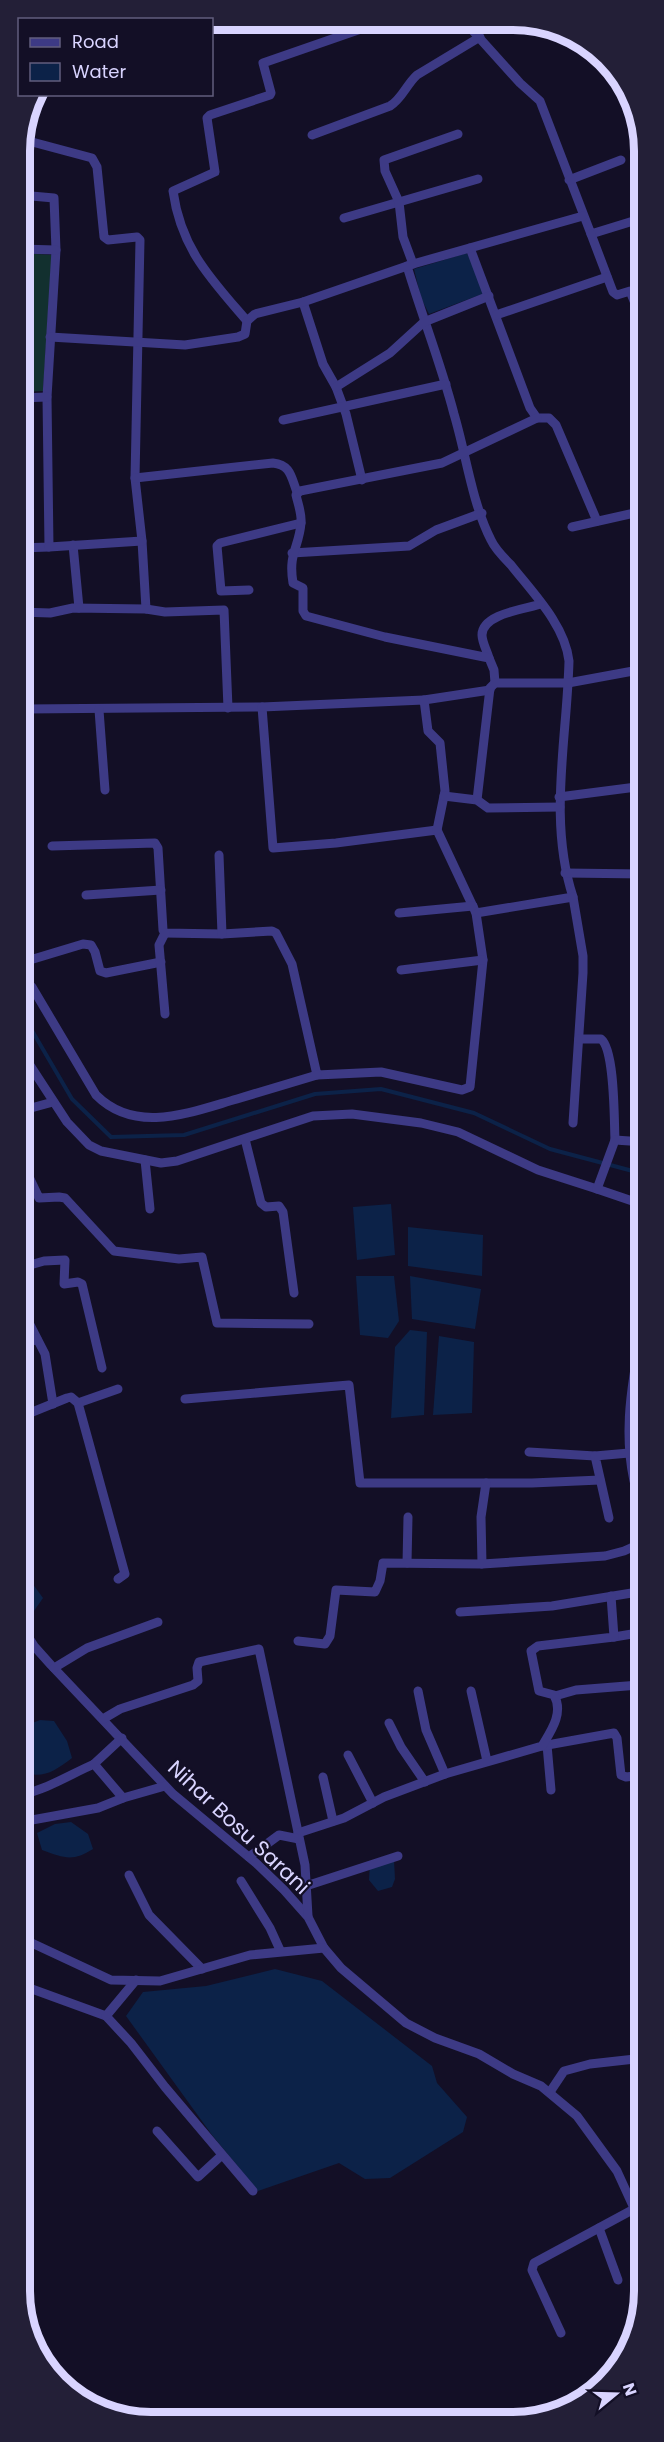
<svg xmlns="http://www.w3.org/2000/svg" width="664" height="2442" viewBox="0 0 664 2442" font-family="Poppins,sans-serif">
<rect width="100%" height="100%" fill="#130f26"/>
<polygon fill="#12302f" points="20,253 52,255 43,391 20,392"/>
<g fill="#0c2248">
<polygon points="467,253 485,293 429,314 421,298 414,269"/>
<polygon points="391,1204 395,1255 357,1260 353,1207"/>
<polygon points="408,1227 483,1235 482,1276 408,1266"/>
<polygon points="356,1276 394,1276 399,1321 388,1338 360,1335"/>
<polygon points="410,1276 481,1289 475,1329 412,1319"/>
<polygon points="410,1330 427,1332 424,1415 391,1418 395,1347"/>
<polygon points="439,1336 474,1342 472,1413 433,1415"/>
<polygon points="32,1583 43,1598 34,1611 25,1612 20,1608 20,1593"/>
<path d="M40,1720L54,1721L67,1741L72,1758C53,1772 44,1779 20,1772V1728Z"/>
<path d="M71,1822L88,1834L93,1849C73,1862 64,1858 42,1850L37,1833L55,1824Z"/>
<polygon points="394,1860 395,1879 392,1887 378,1891 369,1880 370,1863"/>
<polygon points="275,1969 322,1981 432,2066 437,2083 467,2117 463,2132 390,2178 365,2179 339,2163 258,2191 212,2135 126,2016 143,1992 206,1986"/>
</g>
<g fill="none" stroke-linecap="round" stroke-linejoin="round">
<polyline stroke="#0c2248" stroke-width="4" points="20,1010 72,1099 111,1137 184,1135 315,1094 381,1089 474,1113 550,1149 644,1174"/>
<g stroke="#3d3a85" stroke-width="9">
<polyline points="465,22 520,83 540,101 591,234 643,218"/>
<path d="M312,135L390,106C402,99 406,85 417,75L480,37"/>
<polyline points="21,139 92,158 97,167 104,237 108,240 137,237 140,240 135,478 142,541 146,609"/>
<polyline points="569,180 621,160"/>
<polyline points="20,195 54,198 56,250 47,397 49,547 20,548"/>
<polyline points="344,218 478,179"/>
<polyline points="591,234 613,292 617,295 630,291 643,323"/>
<polyline points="470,248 530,408 537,418 549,418 556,425 597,521"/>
<polyline points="20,249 56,250"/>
<polyline points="413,264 403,237 399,202 385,171 384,160 458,134"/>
<path d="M407,266C422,316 441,364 454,414C466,454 472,503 491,540C495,549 504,558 511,565C533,593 565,625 569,661C567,740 548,820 573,897L476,913"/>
<polyline points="303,302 323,364 336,387 346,414 362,480"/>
<polyline points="496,315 607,277"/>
<path d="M247,321C211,279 181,249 173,191L215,172L207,118L210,115L270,95L271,93L263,63L384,21"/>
<polyline points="50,337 185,345 238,337 245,334 247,321 255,314 303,302 413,264 583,216"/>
<polyline points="336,387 390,353 424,322 489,296"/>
<polyline points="20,398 47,397"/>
<polyline points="283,420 446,384"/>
<path d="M135,478L273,463C291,465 291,477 297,492"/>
<polyline points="572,527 643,511"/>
<polyline points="73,545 79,608"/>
<polyline points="49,547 142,541"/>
<polyline points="292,553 409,546 436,530 482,513"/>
<polyline points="249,590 221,591 217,546 220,543 301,523"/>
<polyline points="20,612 50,613 73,608 146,609 165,612 224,610 228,708"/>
<path d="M489,658C487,651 482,642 482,635C482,614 525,609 541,604"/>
<path d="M495,683L494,670L489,658L385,637L306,616L303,611V588L293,583C288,553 299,548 301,523C302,514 298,504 296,495L300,491L442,463L537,418"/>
<polyline points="424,700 490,690"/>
<polyline points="20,707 26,709 262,707 273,848 336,843 437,830 476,913 483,960 470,1087 462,1090 381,1072 317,1075 292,964 276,933 272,931 222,934 165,933 163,930 158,848 155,843 52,846"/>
<polyline points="262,707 424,700 428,731 440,743 445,791 437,830"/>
<polyline points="99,710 105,790"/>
<polyline points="444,796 477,800 488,808 560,807"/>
<polyline points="559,797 644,786"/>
<polyline points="477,800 490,688 495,683 568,683 644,669"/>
<polyline points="219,855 222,934"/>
<polyline points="565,873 644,874"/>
<polyline points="86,895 161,890"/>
<polyline points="573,897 583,956 583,973 573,1123"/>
<polyline points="399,913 473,906"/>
<polyline points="20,963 83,944 91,945 95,952 100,971 106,973 161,962"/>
<polyline points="401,970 483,960"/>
<path d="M20,976L32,987L96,1095C136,1135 191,1112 237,1099C264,1091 290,1083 317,1075"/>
<polyline points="165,1014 159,945 165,933"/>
<path d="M579,1039H601C615,1050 614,1120 615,1140"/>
<polyline points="20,1050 67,1122 89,1145 101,1151 161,1163 177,1161 313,1116 352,1114 421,1123 458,1132 538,1170 597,1189"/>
<polyline points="20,1111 53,1102"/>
<polyline points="245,1139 261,1203 266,1207 279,1206 283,1212 294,1293"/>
<polyline points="644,1142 615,1140 597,1189 644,1205"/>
<polyline points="20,1158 39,1198 59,1197 65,1198 114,1251 179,1259 202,1257 217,1323 309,1324"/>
<polyline points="145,1160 150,1209"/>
<polyline points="23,1267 44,1261 65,1260 64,1284 78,1282 82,1284 102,1368"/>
<polyline points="20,1277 24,1273 21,1263"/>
<polyline points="25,1315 45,1354 53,1404"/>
<path d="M644,1321C631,1383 618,1452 644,1512"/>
<polyline points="20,1346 37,1339"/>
<polyline points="185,1399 349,1385 360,1483 532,1483 600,1480"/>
<polyline points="78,1403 118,1389"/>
<polyline points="20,1417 67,1398 71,1397 78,1403 125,1574 118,1579"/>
<polyline points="529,1452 595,1456"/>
<polyline points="609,1518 595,1456 629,1453"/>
<polyline points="407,1563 408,1517"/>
<polyline points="482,1564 481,1517 486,1483"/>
<polyline points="460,1612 552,1606 644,1591"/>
<polyline points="20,1624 34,1646 51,1665 173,1794 256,1863 284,1890 308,1917 324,1948 341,1968 406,2023 435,2038 479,2054 513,2074 541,2086 577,2116 617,2171 644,2230"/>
<polyline points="614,1637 644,1632"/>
<polyline points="298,1641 325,1644 330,1636 336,1590 375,1592 380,1581 383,1563 482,1564 605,1556 624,1551 644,1542"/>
<polyline points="54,1668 87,1648 158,1622"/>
<polyline points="418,1691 426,1730 445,1774"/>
<polyline points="471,1691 487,1761"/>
<polyline points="555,1696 576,1690 639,1685"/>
<polyline points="103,1719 120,1709 193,1685 198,1681 197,1668 199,1662 259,1649 305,1865 308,1916"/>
<polyline points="389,1723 401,1747 425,1782"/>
<polyline points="547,1745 551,1790"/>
<polyline points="542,1746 614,1733 617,1738 621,1775 626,1777 644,1775"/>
<polyline points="348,1755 373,1803"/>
<polyline points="94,1764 122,1738"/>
<polyline points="323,1777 333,1821"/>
<path d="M20,1795C48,1789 69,1775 94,1764L123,1798L165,1786"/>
<polyline points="21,1822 98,1808 123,1798"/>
<path d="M298,1833L344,1818L384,1797L445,1774L542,1746C551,1731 564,1713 554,1695L539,1691L531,1651L538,1646L614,1637L611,1596"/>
<polyline points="249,1857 279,1835 299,1839"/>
<polyline points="129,1875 149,1915 202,1969"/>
<polyline points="241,1881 270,1928 280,1950"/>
<polyline points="306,1886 398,1856"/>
<polyline points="21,1938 111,1980 160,1981 250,1955 324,1948"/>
<polyline points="21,1985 106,2016 131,2043 165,2087 253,2191"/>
<polyline points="106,2016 136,1980"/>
<polyline points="550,2092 564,2071 590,2064 644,2058"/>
<polyline points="157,2131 198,2177 222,2155"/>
<polyline points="599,2228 618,2280"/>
<polyline points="561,2333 532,2270 534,2263 634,2209"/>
</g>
</g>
<g text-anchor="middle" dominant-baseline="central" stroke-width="4.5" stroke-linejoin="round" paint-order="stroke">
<g font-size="21" fill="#d9d4ff" stroke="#130f26">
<text transform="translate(239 1827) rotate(43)">Nihar Bosu Sarani</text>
</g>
</g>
<path d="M0 0H664V2442H0ZM151 30H513A121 121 0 0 1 634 151V2291A121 121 0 0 1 513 2412H151A121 121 0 0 1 30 2291V151A121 121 0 0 1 151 30Z" fill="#231f37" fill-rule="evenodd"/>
<path fill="none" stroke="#d9d4ff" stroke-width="8" d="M151 30H513A121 121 0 0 1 634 151V2291A121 121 0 0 1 513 2412H151A121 121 0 0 1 30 2291V151A121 121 0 0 1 151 30Z"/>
<rect x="18" y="18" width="195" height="78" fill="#130f26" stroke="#625e7d" stroke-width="1.5"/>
<rect x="30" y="38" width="30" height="9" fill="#3d3a85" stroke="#625e7d" stroke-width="1.5"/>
<text x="72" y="48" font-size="18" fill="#d9d4ff">Road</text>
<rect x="30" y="63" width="30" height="18" fill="#0c2248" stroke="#625e7d" stroke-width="1.5"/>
<text x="72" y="78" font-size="18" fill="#d9d4ff">Water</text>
<g transform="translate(616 2394) rotate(71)" stroke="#130f26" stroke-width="4.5" paint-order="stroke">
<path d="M0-4.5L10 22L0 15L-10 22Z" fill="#d9d4ff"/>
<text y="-9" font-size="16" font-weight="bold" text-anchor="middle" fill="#d9d4ff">N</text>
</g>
</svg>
